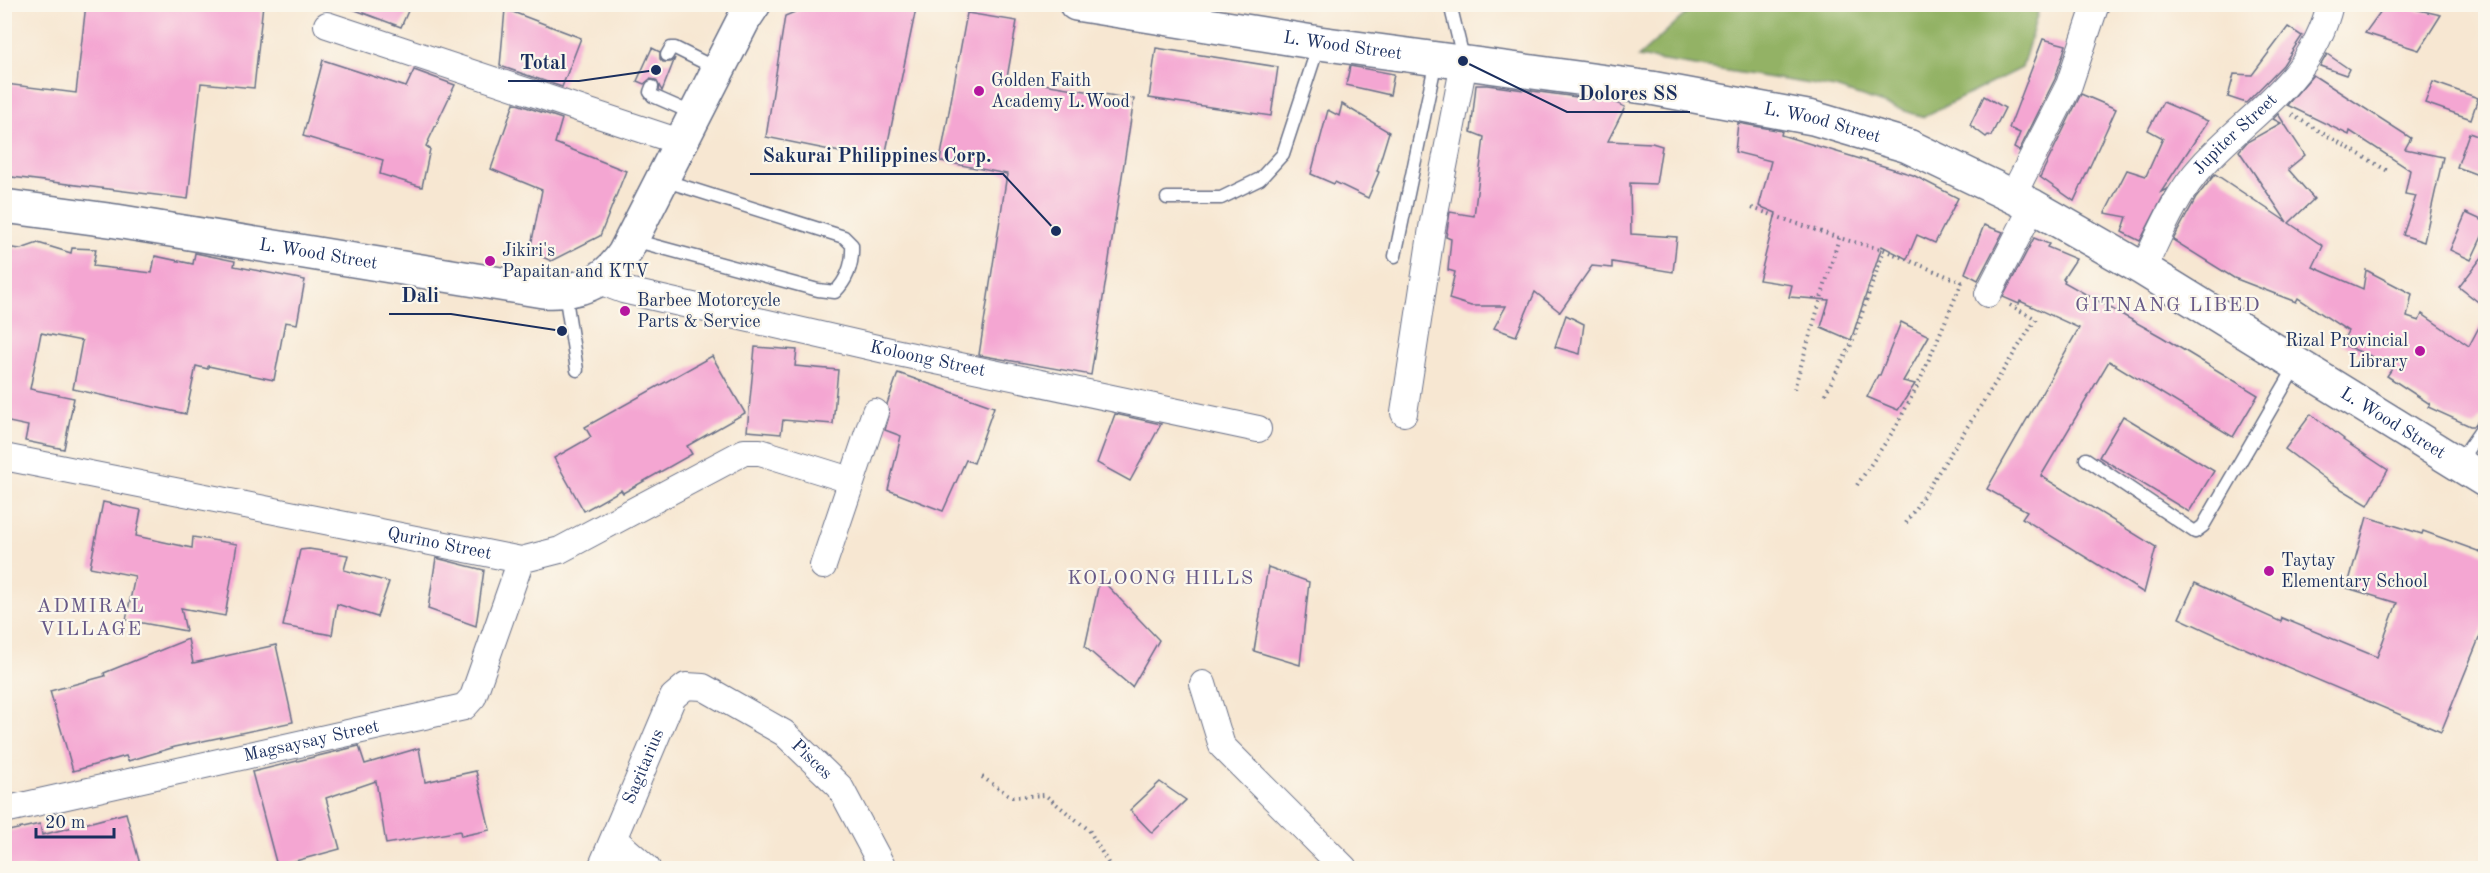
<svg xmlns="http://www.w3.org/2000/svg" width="2490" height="873" viewBox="0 0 2490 873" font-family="'Old Standard TT',serif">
<rect width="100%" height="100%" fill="#fbf7ec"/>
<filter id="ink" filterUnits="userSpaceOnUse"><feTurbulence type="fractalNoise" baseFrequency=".0167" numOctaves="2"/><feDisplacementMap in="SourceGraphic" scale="12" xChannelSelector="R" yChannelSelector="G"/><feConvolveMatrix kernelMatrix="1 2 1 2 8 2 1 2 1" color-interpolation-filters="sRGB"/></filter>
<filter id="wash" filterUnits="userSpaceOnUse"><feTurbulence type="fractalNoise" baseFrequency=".008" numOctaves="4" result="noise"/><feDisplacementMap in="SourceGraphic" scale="24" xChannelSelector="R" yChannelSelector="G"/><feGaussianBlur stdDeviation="1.35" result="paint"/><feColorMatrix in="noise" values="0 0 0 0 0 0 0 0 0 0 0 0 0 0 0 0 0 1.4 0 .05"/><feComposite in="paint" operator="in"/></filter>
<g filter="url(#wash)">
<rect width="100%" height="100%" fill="#f7e7d2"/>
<polygon fill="#93b265" stroke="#577062" stroke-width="1.5" points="1889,4 1912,9 1914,4 2040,5 2022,68 1923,117 1835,88 1638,57 1691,9 1693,5"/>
<g id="blocks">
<g fill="#f4a6d2">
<polygon points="86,4 263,4 254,88 201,83 188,199 4,176 6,84 76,93"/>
<polygon points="347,4 411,4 401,27 347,7"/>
<polygon points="814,4 917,4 884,161 766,137 785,16"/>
<polygon points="2386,4 2392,4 2441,15 2419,50 2365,33"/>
<polygon points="505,9 581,38 562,87 500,66"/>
<polygon points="967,13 1017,21 1007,78 1134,99 1091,375 979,355 1007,174 940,161"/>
<polygon points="2288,27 2302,36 2283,65 2246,103 2228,97 2234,74 2252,75"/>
<polygon points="2043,39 2066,45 2055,79 2019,151 2014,148 2020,133 2009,128"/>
<polygon points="652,48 660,52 660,59 663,62 671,62 675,58 662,91 656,80 650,79 644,84 637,81"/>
<polygon points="1156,48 1278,67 1271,116 1149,98"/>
<polygon points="2327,54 2349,69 2346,75 2320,66"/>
<polygon points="323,60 406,87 414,70 455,85 426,146 430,149 422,187 380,174 383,160 303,136"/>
<polygon points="1350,66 1394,74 1390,95 1346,85"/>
<polygon points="2313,75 2411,138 2405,149 2443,157 2424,242 2403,235 2416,196 2405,194 2410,170 2350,131 2349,135 2287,105"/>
<polygon points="2433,82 2478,98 2471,119 2425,103"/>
<polygon points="1476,85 1487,85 1614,102 1625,107 1608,141 1652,143 1662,146 1656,184 1630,183 1631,234 1677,237 1673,272 1612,262 1612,268 1592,266 1560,312 1535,292 1516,336 1494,328 1506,306 1471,306 1449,299 1455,272 1448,270 1451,239 1446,237 1450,212 1474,216 1484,137 1471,132"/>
<polygon points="2081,94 2116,109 2074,201 2040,177"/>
<polygon points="1984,96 2005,108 1991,136 1988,135 1986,137 1970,125"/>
<polygon points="2163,102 2208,121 2161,192 2167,189 2140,241 2122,232 2127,217 2105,213 2127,170 2146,176 2163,138 2148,130"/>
<polygon points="514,103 562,119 555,143 626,171 600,236 551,261 530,251 542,190 491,169"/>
<polygon points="1342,104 1389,132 1377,171 1379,172 1368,198 1335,182 1334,184 1311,174 1328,110 1339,116"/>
<polygon points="2278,114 2305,155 2288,169 2314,199 2289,223 2323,246 2313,267 2363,289 2366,270 2412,294 2407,317 2419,321 2422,314 2469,346 2486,314 2486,415 2480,418 2474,426 2470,426 2428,407 2430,404 2387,376 2392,369 2373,357 2341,344 2348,331 2298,298 2296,302 2234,278 2173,240 2196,198 2215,174 2287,222 2239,151 2247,142 2281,123 2273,119"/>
<polygon points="1738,123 1782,131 1781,135 1913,175 1958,198 1935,243 1917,235 1907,259 1882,246 1851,340 1821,327 1829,300 1789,297 1792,285 1759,280 1776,213 1759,206 1771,161 1735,152"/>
<polygon points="2469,133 2486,139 2486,178 2457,167"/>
<polygon points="2466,213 2486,222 2486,228 2471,260 2450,250"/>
<polygon points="1984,225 2003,232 1978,280 1965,273"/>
<polygon points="2034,238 2049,244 2047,247 2076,259 2063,279 2065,280 2064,282 2162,337 2258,395 2233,437 2109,361 2041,476 2156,547 2144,593 2022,518 2027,511 1987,489 2079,328 2020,301 2019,304 2003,297"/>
<polygon points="38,243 71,253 72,248 96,249 93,266 152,273 155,256 193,264 195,253 235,261 234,266 305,280 297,324 285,322 274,380 208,366 208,369 196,366 186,414 73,389 82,341 41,333 30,389 74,398 64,449 25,441 28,426 4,421 4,247 21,249"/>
<polygon points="2486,252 2486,308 2459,287"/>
<polygon points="1566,315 1584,324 1580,354 1555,347"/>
<polygon points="1901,322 1929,336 1903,381 1915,384 1898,410 1867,397 1878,375 1880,375"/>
<polygon points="755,347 797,350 795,366 838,370 833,424 783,420 781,434 747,431"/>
<polygon points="712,356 745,413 687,446 692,454 623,493 621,490 584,511 554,458 591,437 585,427"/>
<polygon points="898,373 994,407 974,463 966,460 943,511 888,490 901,436 885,430 889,416 887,404"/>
<polygon points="1115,414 1161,424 1130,481 1097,463"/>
<polygon points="2311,414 2344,439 2343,440 2388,470 2368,505 2328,481 2285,449"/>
<polygon points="2123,416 2214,471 2189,512 2099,457"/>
<polygon points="103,502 141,510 136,536 192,548 193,537 237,544 225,616 181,608 186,631 126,620 135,576 90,567"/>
<polygon points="2367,517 2422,534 2423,531 2486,554 2486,621 2441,732 2266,658 2179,618 2195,583 2281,622 2282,618 2377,657 2397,603 2347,588"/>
<polygon points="309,549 348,555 344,570 389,582 377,617 337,604 332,635 283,626 300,550"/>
<polygon points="436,558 484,570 476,626 428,609"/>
<polygon points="1268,567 1309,582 1300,665 1254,651"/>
<polygon points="1100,578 1159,640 1132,687 1085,647"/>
<polygon points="188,639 193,663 276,645 293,722 175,747 128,761 126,756 73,771 50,691 105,676 104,673"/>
<polygon points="359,746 365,764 419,748 425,782 476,771 490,830 461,836 460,831 386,844 376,781 326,798 340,849 277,866 252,772"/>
<polygon points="1160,782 1186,800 1152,833 1130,810"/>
<polygon points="126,813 141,868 4,868 4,832 40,824 42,835"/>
</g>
</g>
</g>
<g filter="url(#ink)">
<use href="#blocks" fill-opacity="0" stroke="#686f87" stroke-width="1.5"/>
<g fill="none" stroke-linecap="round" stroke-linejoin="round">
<defs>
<g id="service">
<polyline points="1450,4 1464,62"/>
<polyline points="667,55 671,48 675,48 717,69"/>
<polyline points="652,87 650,92 653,96 694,114"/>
<polyline points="1167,198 1221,198 1260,179 1283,154 1319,44"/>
<path d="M633,240L818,290L835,292C848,279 853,263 852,245L844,237L663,180"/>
<polyline points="1395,256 1436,60"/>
<polyline points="565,292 577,370"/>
<polyline points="2086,459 2195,532 2203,526 2297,364"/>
<polyline points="2459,462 2486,423"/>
</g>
<g id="minor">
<polyline points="327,25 680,142"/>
<polyline points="2012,197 2069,85 2096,4"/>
<path id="s1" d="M2143,269C2160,234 2175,195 2202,166C2250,113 2313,80 2330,4"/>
<path id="s2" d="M599,281L623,290L894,352L1258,429"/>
<polyline points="1988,294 2033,206"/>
<polyline points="1404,413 1432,228 1464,63"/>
<path id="s3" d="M4,457L521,560L560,550L744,452H760L850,480"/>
<polyline points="823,566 875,412"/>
<polyline points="1203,684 1222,746 1344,868"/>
<path id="s4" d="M4,810L464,707L473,697L521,560"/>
<polyline points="614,839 647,868"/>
<path id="s5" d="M601,868L673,697L686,686L703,687L784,733L840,787L883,868"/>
</g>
<g id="secondary">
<path id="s6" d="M1076,4L1319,43L1651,88L1813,118L1908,146L2033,206L2143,269L2486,481"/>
<path id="s7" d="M4,206L116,221L543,291C577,293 604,284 624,254L744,19L754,4"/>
</g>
</defs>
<use href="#service" stroke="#686f87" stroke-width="15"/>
<use href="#minor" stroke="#686f87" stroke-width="28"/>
<use href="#secondary" stroke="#686f87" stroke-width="36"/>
<g stroke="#686f87" stroke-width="4" stroke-dasharray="1.5 4.5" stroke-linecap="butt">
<polyline points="2292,115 2388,171"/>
<polyline points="1752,208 1839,238 1884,250 1966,284"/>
<polyline points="1794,389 1839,238"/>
<polyline points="1825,394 1851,345 1884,250"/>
<polyline points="1857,485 1894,430 1918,385 1962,282"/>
<polyline points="1906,523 2036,319 2010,305"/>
<polyline points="982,777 1012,797 1045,795 1089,830 1111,868"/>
</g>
<use href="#service" stroke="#fff" stroke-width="12"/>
<use href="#minor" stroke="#fff" stroke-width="26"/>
<use href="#secondary" stroke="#fff" stroke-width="33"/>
</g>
</g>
<g fill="#b5179e" stroke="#fbf7ec" stroke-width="2">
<circle cx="979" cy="91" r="6"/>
<circle cx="490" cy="261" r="6"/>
<circle cx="625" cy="311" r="6"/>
<circle cx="2420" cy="351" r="6"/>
<circle cx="2269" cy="571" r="6"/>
</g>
<g text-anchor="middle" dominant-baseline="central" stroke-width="4.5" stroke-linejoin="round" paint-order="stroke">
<g font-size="18" fill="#1b2f5e" stroke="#fbf7ec">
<text stroke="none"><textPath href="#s6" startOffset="270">L. Wood Street</textPath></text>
<text stroke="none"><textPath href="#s6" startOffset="756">L. Wood Street</textPath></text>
<text stroke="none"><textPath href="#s1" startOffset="165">Jupiter Street</textPath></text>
<text stroke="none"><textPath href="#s7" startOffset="318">L. Wood Street</textPath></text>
<text stroke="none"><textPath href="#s2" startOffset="338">Koloong Street</textPath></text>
<text stroke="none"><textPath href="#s6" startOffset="1404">L. Wood Street</textPath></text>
<text stroke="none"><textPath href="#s3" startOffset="444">Qurino Street</textPath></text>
<text stroke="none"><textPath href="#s4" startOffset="315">Magsaysay Street</textPath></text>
<text stroke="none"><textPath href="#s5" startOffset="351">Pisces</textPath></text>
<text stroke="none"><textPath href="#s5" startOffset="110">Sagitarius</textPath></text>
</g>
<g font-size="18" fill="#1b2f5e" stroke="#fbf7ec" text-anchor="start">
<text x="991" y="81">Golden Faith<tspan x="991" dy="21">Academy L.Wood</tspan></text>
<text x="502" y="251">Jikiri's<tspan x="502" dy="21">Papaitan and KTV</tspan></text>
<text x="637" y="301">Barbee Motorcycle<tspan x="637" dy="21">Parts &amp; Service</tspan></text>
<text x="2408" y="341" text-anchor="end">Rizal Provincial<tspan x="2408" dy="21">Library</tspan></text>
<text x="2281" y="561">Taytay<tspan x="2281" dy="21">Elementary School</tspan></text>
</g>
<g font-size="20" letter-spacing="1.5" fill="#675987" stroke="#fbf7ec">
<text x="2168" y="306">GITNANG LIBED</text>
<text x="1161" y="579">KOLOONG HILLS</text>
<text x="91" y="607">ADMIRAL<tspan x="91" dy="23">VILLAGE</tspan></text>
</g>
</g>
<path fill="none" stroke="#1b2f5e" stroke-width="2" d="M656 70L579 81H508M1463 61L1567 112H1690M1056 231L1003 174H750M562 331L451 314H389"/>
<g fill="#1b2f5e" stroke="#fbf7ec" stroke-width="2">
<circle cx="656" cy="70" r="6"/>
<circle cx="1463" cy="61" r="6"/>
<circle cx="1056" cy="231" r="6"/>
<circle cx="562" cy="331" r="6"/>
</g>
<g font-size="20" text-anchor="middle" font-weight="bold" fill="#1b2f5e" stroke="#fbf7ec" stroke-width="4.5" stroke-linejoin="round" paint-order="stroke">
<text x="543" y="69">Total</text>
<text x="1628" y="100">Dolores SS</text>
<text x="877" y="162">Sakurai Philippines Corp.</text>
<text x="420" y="302">Dali</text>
</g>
<rect width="2490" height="873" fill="none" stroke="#fbf7ec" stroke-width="24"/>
<path d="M36 828v9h78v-9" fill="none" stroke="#1b2f5e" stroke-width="3"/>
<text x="45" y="828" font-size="18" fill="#1b2f5e" stroke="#fbf7ec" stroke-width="4.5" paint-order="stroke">20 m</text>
</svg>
